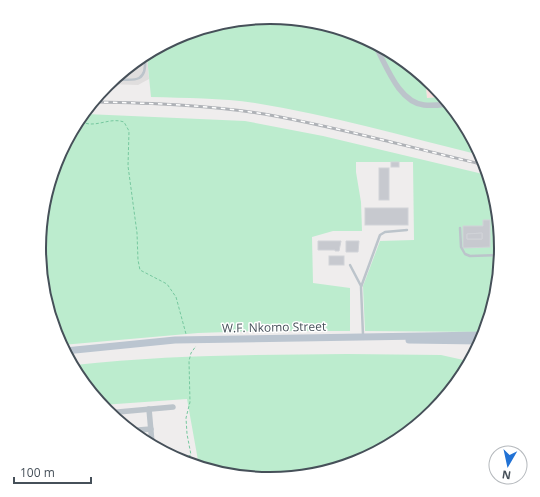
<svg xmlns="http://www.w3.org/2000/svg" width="540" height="497" viewBox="0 0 540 497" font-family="'Open Sans',sans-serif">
<rect width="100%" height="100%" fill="#efeded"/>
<polygon fill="#e0dede" points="147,57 149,79 138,85 107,84"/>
<polygon fill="#f9dfdd" points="425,79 434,85 442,97 427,98"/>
<g fill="#bcecce">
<path d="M270,17L359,35L425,79L427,98L442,97L480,155C406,137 331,115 255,103C221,98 186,98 151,97L147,57L182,35Z"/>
<polygon points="86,114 245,121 323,136 487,175 501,249 485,332 365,331 363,286 380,241 414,240 413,162 356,162 356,172 361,202 362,231 333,231 312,237 313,283 350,288 350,331 258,331 198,333 62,345 56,337 39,248 56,160"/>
<path d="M347,354L441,355L468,361L434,412L358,462L270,480L199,466L187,399L102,405L75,365C165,355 256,355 347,354Z"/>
</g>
<g fill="#c7c9cf" stroke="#d1d3d8" fill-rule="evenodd">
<rect x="391" y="162" width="8" height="5"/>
<rect x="379" y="168" width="10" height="32"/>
<rect x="365" y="208" width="43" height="17"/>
<path d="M483,220H490V247L463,248V226H483ZM482,233V239H467V234Z"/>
<polygon points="482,233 482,239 467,239 467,234"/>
<polygon points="318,241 341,241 339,251 335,251 335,250 318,250"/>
<polygon points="346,241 359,241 358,252 346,252"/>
<rect x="329" y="256" width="15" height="9"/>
</g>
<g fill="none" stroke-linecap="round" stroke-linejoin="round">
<g stroke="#76c89f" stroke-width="1" stroke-dasharray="3 2" stroke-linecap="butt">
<path d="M81,122C84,123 88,124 91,124C103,124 112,118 124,122L129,131L128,166L137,233L138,260L140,270L167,284L176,297L186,334"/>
<polyline points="179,461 191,455 187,434 186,418 190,402 189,361 191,353 196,346"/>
</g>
<g stroke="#bcc4cb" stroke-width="2.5">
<path d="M114,79C133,80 147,84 145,59"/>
<polyline points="460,228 461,247 465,254 470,256 500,255"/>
<polyline points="350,265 361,286"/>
<polyline points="363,335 361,287 380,235 385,232 407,230"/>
</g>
<g stroke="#bcc4cb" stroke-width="5.5">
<path d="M376,47C387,67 399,102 424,105C432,106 439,105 447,104"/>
<polyline points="149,409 152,443"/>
<polyline points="107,413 173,407"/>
<polyline points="138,430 151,429"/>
</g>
<g stroke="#bbc5d0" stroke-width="7">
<polyline points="409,340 481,341"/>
<polyline points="65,351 175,340 484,335"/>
</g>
<defs>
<path id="rail" d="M95,102C151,103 208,105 264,114C338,127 412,148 485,165"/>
</defs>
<use href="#rail" stroke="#afb2b7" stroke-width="3"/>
<use href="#rail" stroke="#fff" stroke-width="1.5" stroke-dasharray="4.5" stroke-linecap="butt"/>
</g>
<g text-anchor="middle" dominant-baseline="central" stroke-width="3" stroke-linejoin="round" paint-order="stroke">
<g font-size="12" fill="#465059" stroke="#fff">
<text transform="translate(274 327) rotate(-1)">W.F. Nkomo Street</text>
</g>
</g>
<path d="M0 0H540V497H0ZM46 248a224 224 0 1 1 448 0a224 224 0 1 1-448 0Z" fill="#fff" fill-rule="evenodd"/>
<path fill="none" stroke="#465059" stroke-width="2" d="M46 248a224 224 0 1 1 448 0a224 224 0 1 1-448 0Z"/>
<g transform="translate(508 465) rotate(189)"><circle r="19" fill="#ffffff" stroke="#b5b9bd"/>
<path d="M0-3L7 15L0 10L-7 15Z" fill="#2172d5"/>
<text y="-6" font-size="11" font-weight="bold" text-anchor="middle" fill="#465059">N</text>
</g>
<path d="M14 477v6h77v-6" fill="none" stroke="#465059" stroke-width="2"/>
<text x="20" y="477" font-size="12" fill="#465059" stroke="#ffffff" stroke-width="3" paint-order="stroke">100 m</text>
</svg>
